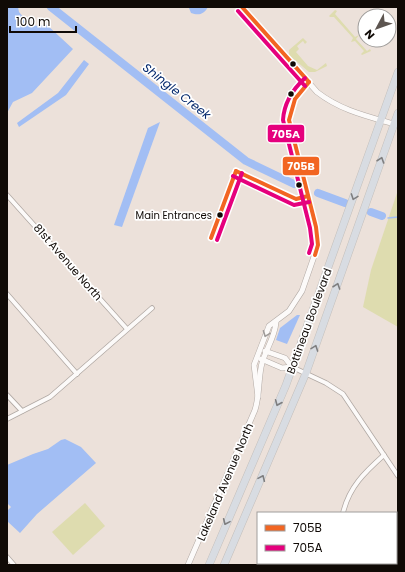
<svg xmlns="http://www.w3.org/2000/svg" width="405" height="572" viewBox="0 0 405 572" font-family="Poppins,sans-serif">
<rect width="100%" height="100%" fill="#ece1da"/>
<g fill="#dedcaf">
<polygon points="335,10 337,11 335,14 355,37 359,35 356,39 367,51 370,49 371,51 362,55 361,54 364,51 355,41 351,42 353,38 334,17 330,17 329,16"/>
<polygon points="303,38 307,42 305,44 303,41 297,46 299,49 296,52 308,66 317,70 326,63 327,66 315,72 309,72 289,55 289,50"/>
<polygon points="398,190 398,327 363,307 371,270"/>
<polygon points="85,503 105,526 73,555 52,532"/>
</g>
<g fill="#a2bef4">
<polygon points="7,7 18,7 19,12 31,26 47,25 73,49 32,93 13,102 7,113"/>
<path d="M208,7C204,14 199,16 191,13L189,8Z"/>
<polygon points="84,60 89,64 66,95 19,127 17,123 58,93"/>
<polygon points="160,122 122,227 114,225 148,128"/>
<polygon points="297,315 300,315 287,344 276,340 280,328"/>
<polygon points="65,439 81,447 96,463 37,514 20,533 7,521 7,511 11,507 7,503 7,465 33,454 48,449 61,440"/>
</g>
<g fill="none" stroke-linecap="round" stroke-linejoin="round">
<polyline stroke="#a2bef4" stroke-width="1.5" points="388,218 398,217"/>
<g stroke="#a2bef4" stroke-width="8">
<polyline points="51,7 246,161 294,184"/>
<polyline points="318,193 345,203"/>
<polyline points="371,212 382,216"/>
</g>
<defs>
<g id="minor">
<polyline points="7,195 127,329"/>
<polyline points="7,294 77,374"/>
<polyline points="292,367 326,383 343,394 398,476"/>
<polyline points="7,395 22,411"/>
<polyline points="7,419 50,397 152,308"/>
<path d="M343,513C349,487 365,472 384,455"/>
<polyline points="7,557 14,565"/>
<polyline points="344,563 344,565"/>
</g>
<g id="tertiary">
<path d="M242,7L317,92C340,110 366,116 394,124"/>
<polyline points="265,351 285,358 292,367"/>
<polyline points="261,359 282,368 292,367"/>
<path d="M258,397L254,365L269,326L289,311L302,291L318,245L316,227L289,120C290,103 297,94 309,82"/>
<path d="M188,565L255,410C260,394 258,378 262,363C266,349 275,337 276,322"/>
</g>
<g id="trunk">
<polyline points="209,565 286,385 398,72"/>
<polyline points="224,565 306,373 398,113"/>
</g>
</defs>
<use href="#minor" stroke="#b1a9a4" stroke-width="5.5"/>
<use href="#tertiary" stroke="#b1a9a4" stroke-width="6"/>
<use href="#trunk" stroke="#c3bfbb" stroke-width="8"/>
<use href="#minor" stroke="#fcfaf9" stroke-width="4"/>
<use href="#tertiary" stroke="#fcfaf9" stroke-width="5"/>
<use href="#trunk" stroke="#d8dce2" stroke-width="7"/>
<defs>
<g id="bus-1">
<polyline points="242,7 309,82"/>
<polyline points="309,82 295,99 289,120 316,227 318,245 315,255"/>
<polyline points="236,171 296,199 308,196"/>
<polyline points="211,238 236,171"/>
</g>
<g id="bus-2">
<polyline points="238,11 305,86"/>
<path d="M305,78C292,90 284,103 283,120L310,228L312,244L309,253"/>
<polyline points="233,176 294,205 309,202"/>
<polyline points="217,240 242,173"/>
</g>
</defs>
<use href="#bus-1" stroke="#fff" stroke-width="7"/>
<use href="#bus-2" stroke="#fff" stroke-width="7"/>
<use href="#bus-1" stroke="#f26522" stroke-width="4"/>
<use href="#bus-2" stroke="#e5007d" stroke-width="4"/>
</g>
<defs><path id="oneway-chevron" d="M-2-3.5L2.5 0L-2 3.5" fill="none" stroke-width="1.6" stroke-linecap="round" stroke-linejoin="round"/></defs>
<g stroke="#7e7e7f">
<use href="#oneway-chevron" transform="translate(381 160) rotate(-71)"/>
<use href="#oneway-chevron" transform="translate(354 197) rotate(110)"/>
<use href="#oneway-chevron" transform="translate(337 286) rotate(-71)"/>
<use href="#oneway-chevron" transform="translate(315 348) rotate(-70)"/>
<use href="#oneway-chevron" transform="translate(278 403) rotate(113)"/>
<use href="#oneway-chevron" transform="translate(262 478) rotate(-66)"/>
<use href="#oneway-chevron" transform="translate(226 522) rotate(114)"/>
</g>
<use stroke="#9e9a98" href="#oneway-chevron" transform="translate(266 334) rotate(111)"/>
<g fill="#100a06" stroke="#fff" stroke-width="1.5">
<circle cx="293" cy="64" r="3.5"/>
<circle cx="291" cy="94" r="3.5"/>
<circle cx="299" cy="185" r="3.5"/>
<circle cx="220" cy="215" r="3.5"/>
</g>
<g text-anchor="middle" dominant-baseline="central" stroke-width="3.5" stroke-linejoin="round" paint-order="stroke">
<g font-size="10" fill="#100a06" stroke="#fff" text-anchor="end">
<text x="212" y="215">Main Entrances</text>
</g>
<g font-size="11" fill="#100a06" stroke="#fff">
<text transform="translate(68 262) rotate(49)">81st Avenue North</text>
<text transform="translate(309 321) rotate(-70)">Bottineau Boulevard</text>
<text transform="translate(225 482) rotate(-67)">Lakeland Avenue North</text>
</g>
<g font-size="12" font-style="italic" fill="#04286c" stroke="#fff">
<text transform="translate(177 91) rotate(38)">Shingle Creek</text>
</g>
</g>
<g stroke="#fff" stroke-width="1.5">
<rect x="267" y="124" width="38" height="19" rx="4" fill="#e5007d"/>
<rect x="282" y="156" width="38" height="20" rx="4" fill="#f26522"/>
</g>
<g font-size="11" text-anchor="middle" font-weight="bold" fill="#fff">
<text x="286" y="138">705A</text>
<text x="301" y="170">705B</text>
</g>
<rect width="405" height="572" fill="none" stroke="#100a06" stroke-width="16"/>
<rect x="257" y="512" width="140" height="52" fill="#ffffff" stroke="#9f9d9b"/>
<rect x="265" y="525" width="20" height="6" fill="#f26522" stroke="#9f9d9b"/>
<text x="293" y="532" font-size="12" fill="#100a06">705B</text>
<rect x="265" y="545" width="20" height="6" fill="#e5007d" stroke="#9f9d9b"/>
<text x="293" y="552" font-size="12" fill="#100a06">705A</text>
<g transform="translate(377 28) rotate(229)"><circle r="19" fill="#ffffff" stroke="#9f9d9b"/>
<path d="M0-3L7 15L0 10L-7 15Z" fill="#5d5550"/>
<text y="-6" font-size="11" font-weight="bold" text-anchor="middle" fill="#100a06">N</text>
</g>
<path d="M10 26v6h66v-6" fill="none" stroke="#100a06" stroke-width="2"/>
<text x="16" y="26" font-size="12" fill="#100a06" stroke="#ffffff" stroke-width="3" paint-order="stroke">100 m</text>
</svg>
